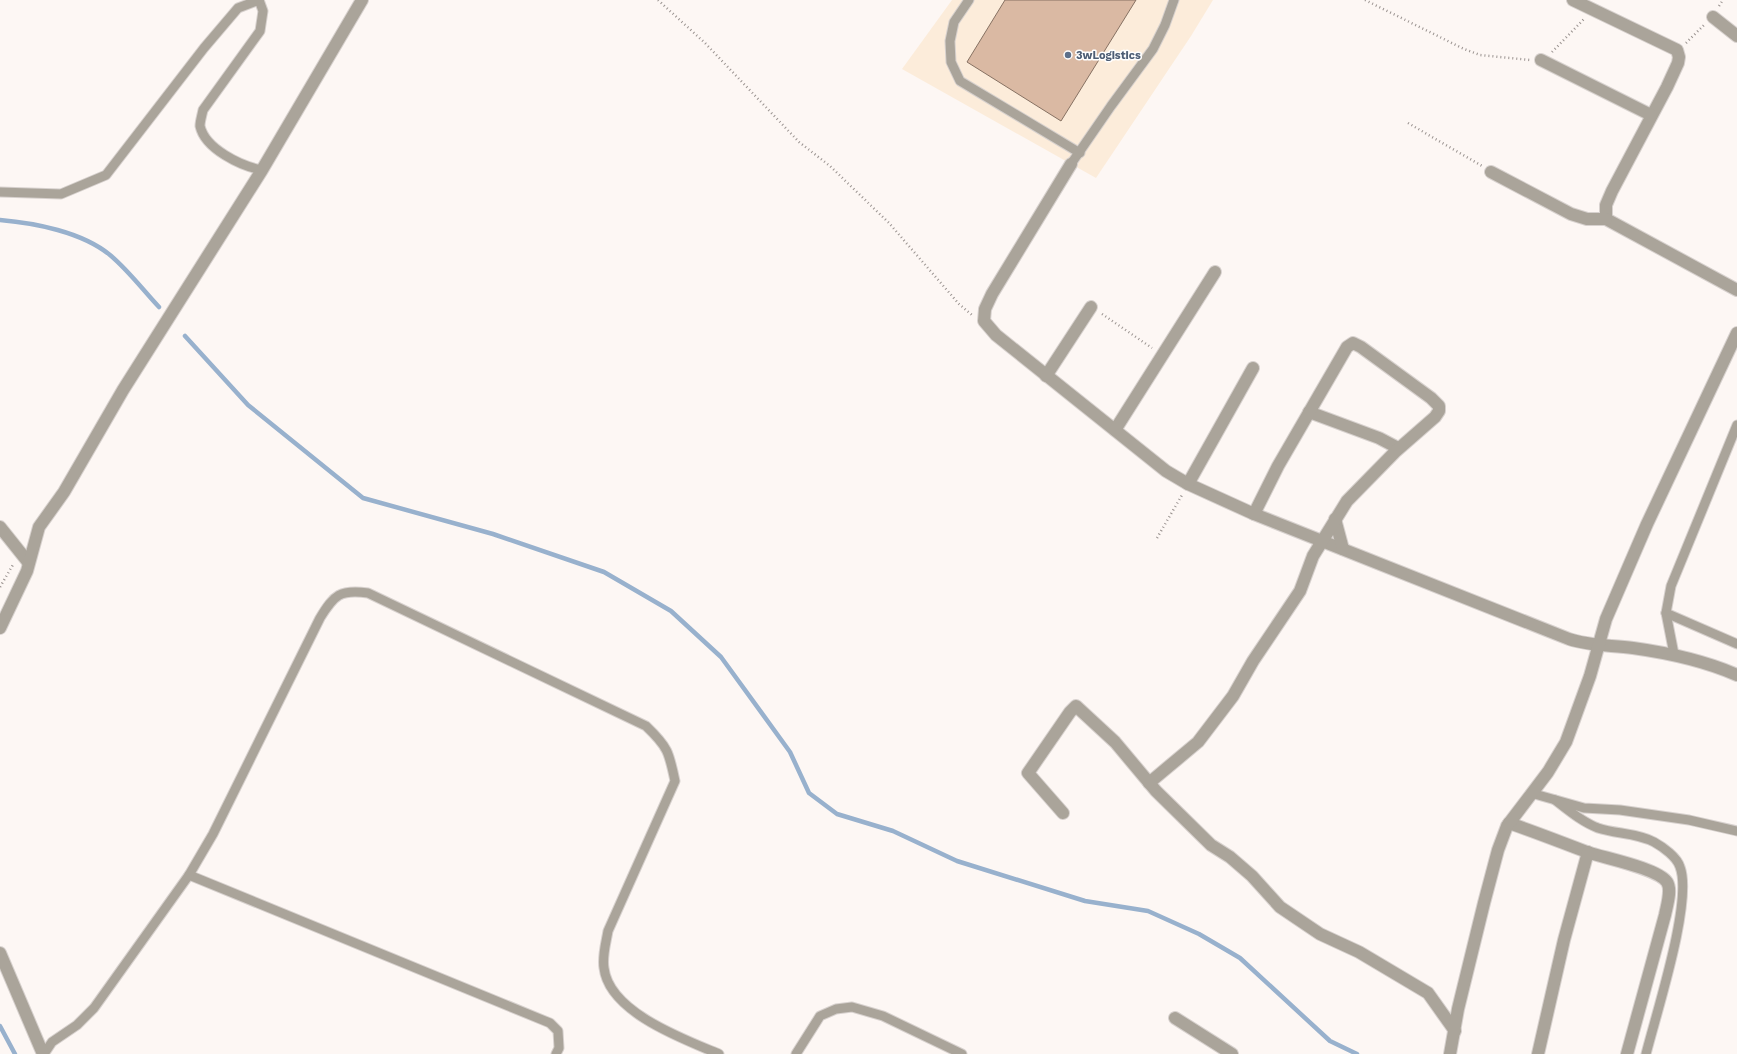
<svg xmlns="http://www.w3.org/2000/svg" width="1737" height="1054" viewBox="0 0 1737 1054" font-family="'Work Sans',sans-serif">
<rect width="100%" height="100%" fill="#fdf7f4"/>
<polygon fill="#fcecda" points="952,0 1213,0 1191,36 1096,178 902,69"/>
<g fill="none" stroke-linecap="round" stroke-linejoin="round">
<g stroke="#98b1cd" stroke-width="4.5">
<path d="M0,220C35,223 82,232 110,255C128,270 143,290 159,307"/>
<polyline points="185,336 248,405 363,498 493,534 604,572 671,611 721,657 790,752 809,793 837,814 893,831 957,861 1085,901 1148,911 1199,934 1240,958 1330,1041 1357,1054"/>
<polyline points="0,1026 15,1054"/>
</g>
</g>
<polygon fill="#dab9a3" stroke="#867162" points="1005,0 1136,0 1061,121 967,62"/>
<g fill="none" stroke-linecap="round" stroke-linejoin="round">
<defs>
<g id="service">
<path d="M259,0L263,11L260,31L203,110C202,115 200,121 200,126C205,149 241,166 262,170"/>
<polyline points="969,0 954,22 950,41 951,62 960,81 1080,153"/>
<polyline points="1071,164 1111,106 1153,49 1165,25 1174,0"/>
<polyline points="0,192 61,194 106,175 204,48 238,8 259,0"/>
<polyline points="1666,613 1737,644"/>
<polyline points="1674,654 1666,613 1671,586 1737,425"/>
<polyline points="1531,793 1584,808 1620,810 1689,820 1737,831"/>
<path d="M1555,800C1568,810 1582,822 1598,828C1616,834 1637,833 1654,842C1663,847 1677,857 1680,867C1693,901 1656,1014 1646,1054"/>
<polyline points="189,875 550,1023 558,1031 559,1048 556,1054"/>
<path d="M44,1054L52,1042L77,1025L94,1008L189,875L213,834L320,618C334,595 340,589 368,593L646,726C668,747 669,752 675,781L608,931C606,943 602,956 604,968C609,1012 683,1039 719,1054"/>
<polyline points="796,1054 820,1016 836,1009 852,1007 883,1016 962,1054"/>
</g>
<g id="minor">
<polyline points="1573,0 1677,50 1679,57 1678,63 1667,87 1612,191 1606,205 1606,219 1737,290"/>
<polyline points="1713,17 1737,36"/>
<polyline points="1541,60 1651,115"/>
<path d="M1071,164L992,294L985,309L984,321L996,335L1166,471L1188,484L1254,514L1569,639C1589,646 1611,645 1633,648C1669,653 1703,660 1737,675"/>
<polyline points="1491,172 1571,214 1587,219 1606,219"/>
<polyline points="1046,376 1091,307"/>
<polyline points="1309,412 1379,438 1398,448"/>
<polyline points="1115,430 1215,272"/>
<polyline points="1188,484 1253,368"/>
<polyline points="1335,519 1343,549"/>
<polyline points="0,527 28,562"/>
<polyline points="0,628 27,571 39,527 64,492 123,390 262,170 362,0"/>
<polyline points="1149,783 1198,742 1233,696 1253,661 1300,591 1313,556 1347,501 1395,452 1435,417 1439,411 1439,406 1431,398 1361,347 1353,343 1347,347 1278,466 1254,514"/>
<polyline points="1063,813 1028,773 1070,712 1076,706 1115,742 1156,791 1211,845 1230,857 1252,876 1280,907 1320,934 1359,952 1428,993 1455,1031"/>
<path d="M1509,823C1535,832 1561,842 1587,852C1604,858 1657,868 1667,882C1672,890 1667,905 1665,915L1627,1054"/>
<polyline points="0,953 43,1054"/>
<polyline points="1175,1018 1232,1054"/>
<polyline points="1538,1054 1564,940 1588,852"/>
</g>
<polyline id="tertiary" points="1450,1054 1458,1009 1484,903 1498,850 1507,826 1548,772 1566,742 1590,676 1606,619 1647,524 1737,333"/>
</defs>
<use href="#service" stroke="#d7d1ce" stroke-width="11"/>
<use href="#minor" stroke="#d7d1ce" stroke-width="14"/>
<use href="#tertiary" stroke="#d7d1ce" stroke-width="14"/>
<g stroke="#9a9390" stroke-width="2.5" stroke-dasharray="1 3" stroke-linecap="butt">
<polyline points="658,0 705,43 799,142 830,166 889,223 959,304 972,315"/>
<polyline points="1365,0 1464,49 1480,55 1530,60"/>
<polyline points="1719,6 1723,0"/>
<polyline points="1686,43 1704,25"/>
<polyline points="1552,52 1585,18"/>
<polyline points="1408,123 1482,166"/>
<polyline points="1102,314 1152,348"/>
<polyline points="1157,538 1182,495"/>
<polyline points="0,587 14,563"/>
</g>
<use href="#service" stroke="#aaa49a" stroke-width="9"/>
<use href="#minor" stroke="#aaa49a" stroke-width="12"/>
<use href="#tertiary" stroke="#aaa49a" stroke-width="12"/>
</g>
<circle fill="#5c6f8a" stroke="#fff" stroke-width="1.5" cx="1068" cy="55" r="4"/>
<g text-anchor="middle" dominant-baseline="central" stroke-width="3" stroke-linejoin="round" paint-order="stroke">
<g font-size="11" font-weight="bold" fill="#4e5e75" stroke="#fff" text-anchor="start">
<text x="1076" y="55">3wLogistics</text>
</g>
</g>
</svg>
